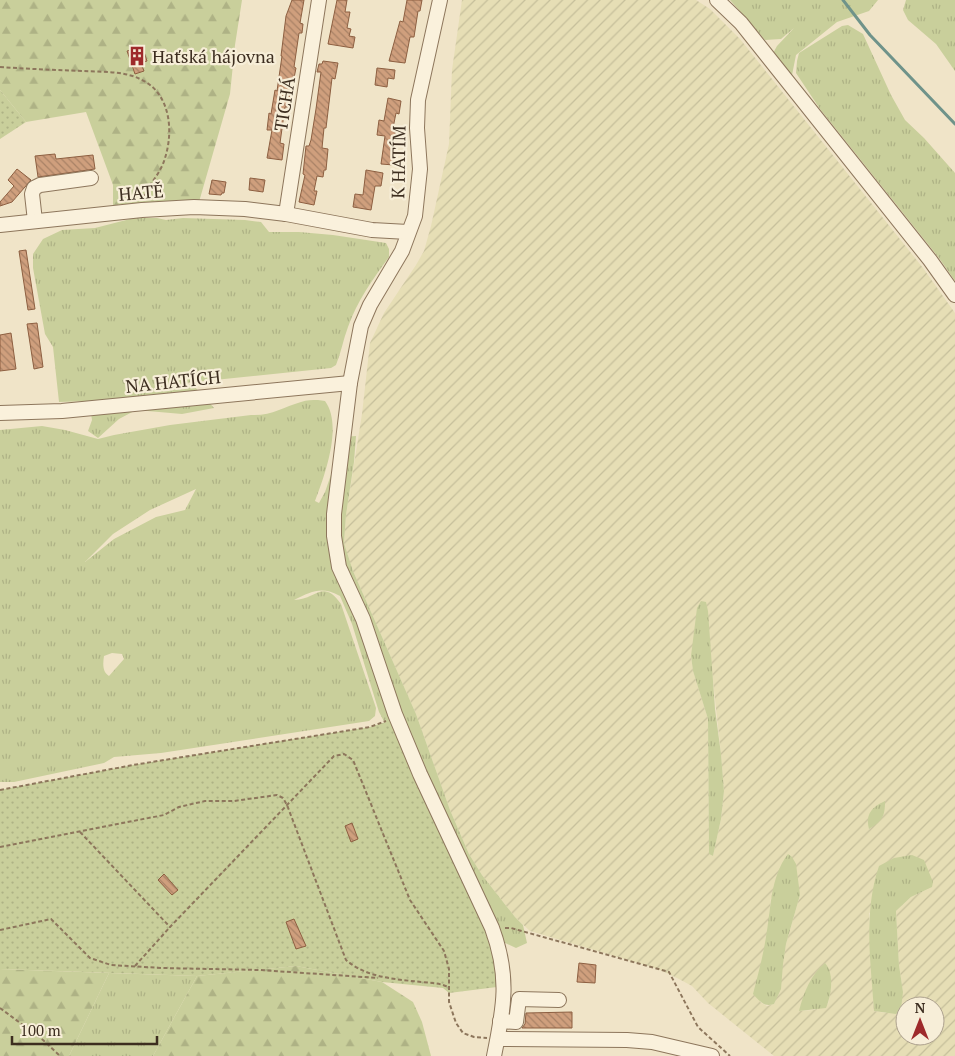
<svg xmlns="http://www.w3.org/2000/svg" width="955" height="1056" viewBox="0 0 955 1056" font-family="'PT Serif',serif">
<defs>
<pattern id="farmland-furrows" width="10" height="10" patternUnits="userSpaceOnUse" patternTransform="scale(1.25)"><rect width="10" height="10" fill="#e6deb5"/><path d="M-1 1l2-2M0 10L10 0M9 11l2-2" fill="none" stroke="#c6bf9b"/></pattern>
<pattern id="grass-tufts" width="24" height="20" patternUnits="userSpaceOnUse" patternTransform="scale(1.25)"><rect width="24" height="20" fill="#c9cf9b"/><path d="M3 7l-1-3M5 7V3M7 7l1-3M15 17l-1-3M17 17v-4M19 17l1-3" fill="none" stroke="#aeb285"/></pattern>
<pattern id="forest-firs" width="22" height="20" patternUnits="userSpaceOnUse" patternTransform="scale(1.25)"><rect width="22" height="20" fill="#c9cf9b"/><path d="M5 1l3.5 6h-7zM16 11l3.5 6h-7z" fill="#aeb285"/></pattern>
<pattern id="garden-dots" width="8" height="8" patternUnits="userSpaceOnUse" patternTransform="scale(1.25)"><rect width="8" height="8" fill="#c9cf9b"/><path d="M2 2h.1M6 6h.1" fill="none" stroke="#aeb285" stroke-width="1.8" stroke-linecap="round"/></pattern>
<pattern id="building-back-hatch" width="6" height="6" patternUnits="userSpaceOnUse" patternTransform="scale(1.25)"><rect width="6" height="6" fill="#cf9f7d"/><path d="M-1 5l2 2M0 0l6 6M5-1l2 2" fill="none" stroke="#a98266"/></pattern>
</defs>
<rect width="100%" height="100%" fill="#f0e4c8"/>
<path fill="url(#farmland-furrows)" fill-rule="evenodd" d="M462,0H696L710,9L740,39L923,268L955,313V1056H774L708,1003L692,986L679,979L658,969L530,931L515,917L482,875L469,854L450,810L416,714L353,571L344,543L346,515L362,414L370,343L384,313L416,265L424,251L431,226L449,144L452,70ZM691,656L712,672L721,754L724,791L721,819L713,856L709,854L708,719L693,671ZM932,887L911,897L896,911L899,965L903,992L886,1013L874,1011L869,913ZM800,895L786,944L776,999L774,1004L767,1006L760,1002L771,898ZM831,977L830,994L828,1004L814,1010L799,1011ZM905,1006H935V1036H905Z"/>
<g fill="url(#grass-tufts)" fill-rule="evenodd">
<polygon points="730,0 878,0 869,11 837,22 796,55 792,75 772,55 777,46 794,28 781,39 765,40"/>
<polygon points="906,0 955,0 955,71 936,44 908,20 903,10"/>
<polygon points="848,25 863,34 891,95 905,120 924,138 955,173 955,281 939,258 820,109 796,73 797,61 799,53 842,26"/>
<path d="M134,218H157L166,220L183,218L245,220L261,222L269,232H299L333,235L386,243L389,249V257C373,279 357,301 348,327C343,340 341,353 336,365L331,368L185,383L193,385L214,408L182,414L136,410L119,419L98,438L88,431L92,420L89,401L59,402L53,347L45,334L33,268V254L43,239L62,230L95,228Z"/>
<path d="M318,400L325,401C343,425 325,475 315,501L319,503L325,492L344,437L356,436L354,462L346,515L344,543L353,571L416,714L450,810L469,854L482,875L515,917L523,925L527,943L516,948L482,932L412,774L379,712L352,624L340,596C322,586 312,591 294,600C316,600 323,578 341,604L376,708L375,716L369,721L161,753L114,757L104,763L14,782H0V430L42,426L65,430L98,439L114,435L170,425L251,415C272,416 283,407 301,402C307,400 312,400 318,400ZM196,489L185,510L156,517L114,539L85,562L113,534L150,510ZM112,653L122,654L124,659L109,676C102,672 103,663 104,656Z"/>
<polygon points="701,601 706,602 708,611 715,709 721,754 724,791 721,819 713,856 709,854 708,719 693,671 691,656 697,608"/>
<path d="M885,801C885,817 882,821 869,829C865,814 872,807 885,801Z"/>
<path d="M788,854L792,857L796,864L800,895L786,944L783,964L781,989L774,1004C764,1007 760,1002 753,994C758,975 763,956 766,937C771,910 770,877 788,854Z"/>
<path d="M912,855L924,860L933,882L932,887L911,897L896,911L899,965L903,992L901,1009L896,1014L874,1011C871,963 863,913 879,866L894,858Z"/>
<path d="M825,963C835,974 831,996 826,1008L799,1011C803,994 811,974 825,963Z"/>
<polygon points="109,973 197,976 153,1056 69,1056"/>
</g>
<g fill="url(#forest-firs)">
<polygon points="0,0 242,0 235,45 230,94 199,202 113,205 113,185 86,112 26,122 0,90"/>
<polygon points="296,966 382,982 413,1002 422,1022 431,1056 153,1056 197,976"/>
<polygon points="0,969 109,973 69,1056 0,1056"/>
</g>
<g fill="url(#garden-dots)">
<polygon points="0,90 26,122 0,139"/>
<polygon points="395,714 492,928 505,986 449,993 443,988 382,982 296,966 197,976 0,969 0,790 133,765 370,727 386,722"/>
</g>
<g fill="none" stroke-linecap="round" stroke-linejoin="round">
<polyline stroke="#6f938a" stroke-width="3" points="843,0 870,35 955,124"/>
</g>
<g fill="url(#building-back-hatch)" stroke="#8d5f41">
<polygon points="292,0 304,0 300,23 303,24 302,33 299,33 294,67 296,68 293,83 291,83 288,107 285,107 280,143 284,144 282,160 267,158 272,130 267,130 269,113 271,114 275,90 277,91 282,56 281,56 286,16"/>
<polygon points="337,0 347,0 345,12 350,12 347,28 351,29 349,36 355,37 353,48 328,44"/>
<polygon points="407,0 422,0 420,11 418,11 414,37 410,37 405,63 389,61 400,21 403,22"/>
<polygon points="142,46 147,61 141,63 144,71 135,74 127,51"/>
<polygon points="323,61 338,63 335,79 332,78 326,128 324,128 322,148 328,149 326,170 324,170 323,177 317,176 314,191 317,191 314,205 299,202 305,175 303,174 306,146 309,146 311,140 316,109 321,72 317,72 319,64 322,64"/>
<polygon points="377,68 395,70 394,79 388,78 387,87 375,85"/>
<polygon points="388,98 401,101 399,114 396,113 393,128 396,128 393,147 396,147 394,165 381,164 385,136 377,135 379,120 384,121"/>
<polygon points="55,154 56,159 93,155 95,169 38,177 35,156"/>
<polygon points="17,169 31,180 12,202 0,206 0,202 14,186 8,180"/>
<polygon points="366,170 383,173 381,186 375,186 371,210 353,207 355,194 363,195"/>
<polygon points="250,178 265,180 263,192 249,190"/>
<polygon points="212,180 226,182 224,193 222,193 221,195 209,194"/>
<polygon points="26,250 35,309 28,310 19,251"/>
<polygon points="37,323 43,367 34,369 27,324"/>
<polygon points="11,333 16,369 0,371 0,335"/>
<polygon points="352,823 358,839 351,842 345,826"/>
<polygon points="164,874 178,890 172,895 158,880"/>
<polygon points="294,919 306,946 296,949 286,922"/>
<polygon points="579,963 596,965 595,983 577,982"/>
<polygon points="572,1012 572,1028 522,1028 525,1024 526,1013"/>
</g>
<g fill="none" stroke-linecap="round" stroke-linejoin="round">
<defs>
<g id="minor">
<path d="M440,0L418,100L417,128L420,169L415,216L402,251L370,305L361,326L350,383L334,514V536L339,567L363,619L395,714L420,774L492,928C510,977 504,1007 494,1056"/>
<polyline points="717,0 741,23 788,82 930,260 955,295"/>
<polyline points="286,214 319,0"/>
<polyline points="35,221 32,194 34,188 40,185 91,178"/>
<polyline points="0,225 142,210 194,207 245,209 286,214 372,230 408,232"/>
<polyline points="0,413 62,411 350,383"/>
<polyline points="500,1021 516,1022 519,999 559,1000"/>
<polyline points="498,1039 627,1040 652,1042 712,1056"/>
</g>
</defs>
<use href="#minor" stroke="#8d765c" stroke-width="16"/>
<g stroke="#8d765c" stroke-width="2" stroke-dasharray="4 2.5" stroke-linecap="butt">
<path d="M0,67C28,69 56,70 84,71C102,72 124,71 140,79C170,92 174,130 165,158C161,173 149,184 143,198"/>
<polyline points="0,790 133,765 370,727 386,721"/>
<polyline points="80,832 170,927 334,756 344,754 353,760 410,900 444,951 449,969 449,1002 456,1023 463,1033 474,1037 487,1038"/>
<path d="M0,847L164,815L179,807L205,801H234L277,795L283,798L287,805L346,960C367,978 395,979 421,982C431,983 440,983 448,987"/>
<polyline points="505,928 511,928 669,972 698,1027 730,1056"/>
<polyline points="0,930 51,919 90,958 111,965 162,968 260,970 378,978"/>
<polyline points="135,966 170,927"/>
<polyline points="0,1008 43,1040 60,1056"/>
</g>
<use href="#minor" stroke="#faf1dc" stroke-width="14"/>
</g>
<defs>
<symbol id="building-bare" viewBox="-9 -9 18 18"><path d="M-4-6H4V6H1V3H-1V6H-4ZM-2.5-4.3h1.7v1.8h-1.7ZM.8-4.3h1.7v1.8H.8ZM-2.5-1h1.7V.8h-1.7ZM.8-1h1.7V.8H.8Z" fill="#9e2a2b" stroke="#f7eed8" stroke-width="2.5" paint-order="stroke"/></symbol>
</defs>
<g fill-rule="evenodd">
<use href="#building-bare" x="123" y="42" width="28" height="28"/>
</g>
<g text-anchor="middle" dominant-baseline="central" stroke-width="4.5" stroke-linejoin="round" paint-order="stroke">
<g font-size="18" fill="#3d2e20" stroke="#f7eed8" text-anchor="start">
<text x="152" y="56">Haťská hájovna</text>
</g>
<g font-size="18" fill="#3d2e20" stroke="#f7eed8">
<text transform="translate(284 104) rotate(-81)">TICHÁ</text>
<text transform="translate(398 162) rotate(-89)">K HATÍM</text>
<text transform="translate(141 192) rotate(-5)">HATĚ</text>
<text transform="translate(173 381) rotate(-6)">NA HATÍCH</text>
</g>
</g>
<g transform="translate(920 1021)"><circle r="24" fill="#f7eed8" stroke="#ada18e"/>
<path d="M0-4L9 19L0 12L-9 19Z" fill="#9e2a2b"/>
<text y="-8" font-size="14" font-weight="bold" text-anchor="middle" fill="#3d2e20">N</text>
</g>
<path d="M12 1036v8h145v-8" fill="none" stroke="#3d2e20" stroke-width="2.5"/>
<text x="20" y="1036" font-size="15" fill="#3d2e20" stroke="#f7eed8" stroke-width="4" paint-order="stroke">100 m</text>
</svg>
